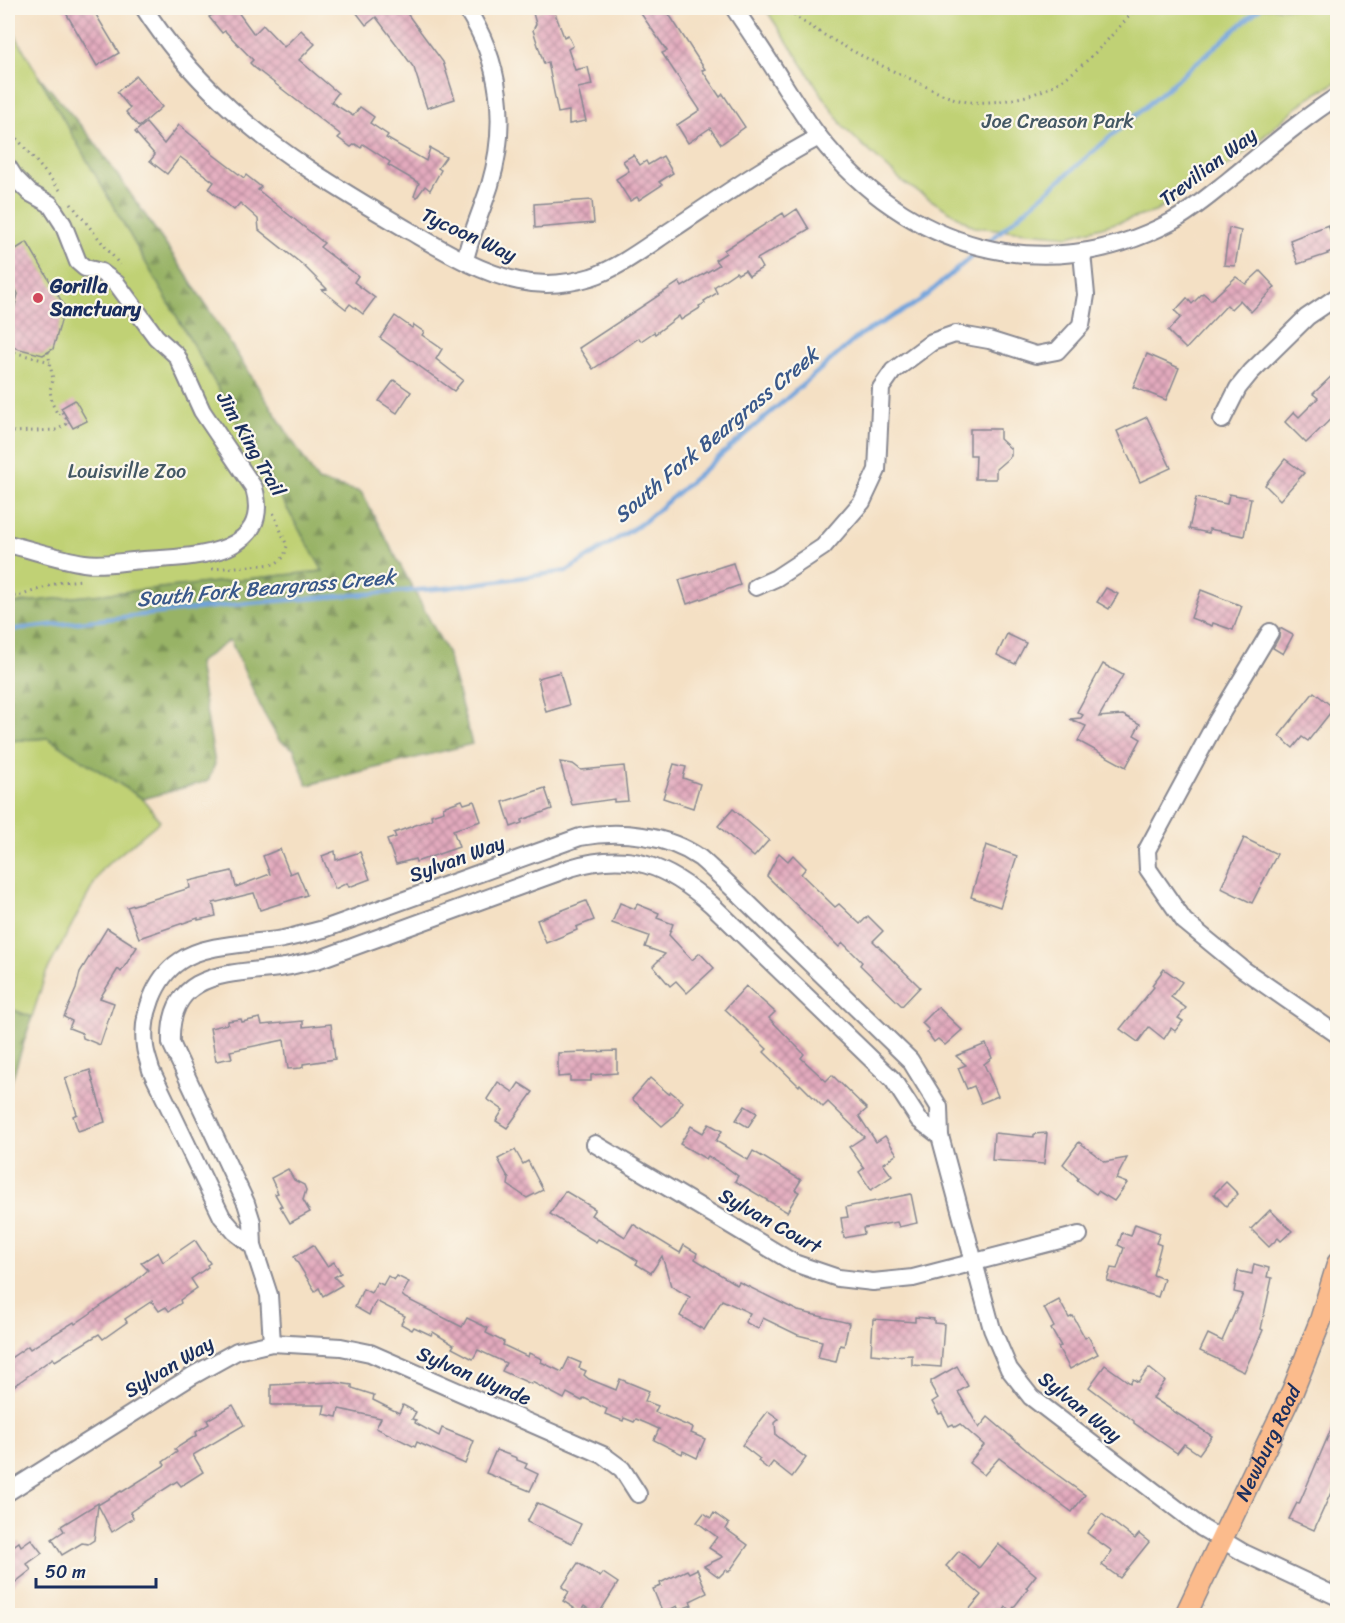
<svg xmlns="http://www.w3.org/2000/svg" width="1345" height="1623" viewBox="0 0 1345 1623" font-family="Sriracha,sans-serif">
<defs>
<pattern id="forest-firs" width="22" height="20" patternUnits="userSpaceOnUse" patternTransform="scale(1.5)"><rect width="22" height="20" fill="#98b366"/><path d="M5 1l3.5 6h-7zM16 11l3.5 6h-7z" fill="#7b9257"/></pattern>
<pattern id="building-cross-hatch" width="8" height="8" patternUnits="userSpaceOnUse" patternTransform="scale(1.5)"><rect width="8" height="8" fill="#e3aabd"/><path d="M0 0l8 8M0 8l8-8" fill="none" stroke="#b78b9d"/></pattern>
</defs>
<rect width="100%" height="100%" fill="#fbf7ec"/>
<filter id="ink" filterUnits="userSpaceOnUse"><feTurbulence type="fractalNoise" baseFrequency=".0167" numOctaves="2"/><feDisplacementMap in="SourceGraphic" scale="12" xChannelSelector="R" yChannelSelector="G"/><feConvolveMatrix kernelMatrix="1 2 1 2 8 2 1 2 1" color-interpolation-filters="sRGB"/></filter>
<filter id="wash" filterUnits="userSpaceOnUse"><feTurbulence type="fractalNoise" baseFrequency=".008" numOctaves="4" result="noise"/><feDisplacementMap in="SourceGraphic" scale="24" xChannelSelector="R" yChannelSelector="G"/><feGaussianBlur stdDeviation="1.35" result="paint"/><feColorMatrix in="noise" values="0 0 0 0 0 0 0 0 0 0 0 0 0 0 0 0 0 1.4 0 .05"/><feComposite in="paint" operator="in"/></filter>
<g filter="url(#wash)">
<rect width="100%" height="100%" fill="#f4e0c4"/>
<g fill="#c0d174" stroke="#6e8069" stroke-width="1.5">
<polygon points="765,8 1337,8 1337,82 1308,98 1234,162 1155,212 1069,236 974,227 904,183 844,128"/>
<polygon points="8,22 38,75 323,571 8,604"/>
<polygon points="48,738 143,799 160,821 102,869 46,973 32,1017 8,1008 8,741"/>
</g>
<g fill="url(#forest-firs)" stroke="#5a7162" stroke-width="1.5">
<polygon points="38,75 93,140 184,271 318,481 361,492 447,652 472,744 307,785 294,749 279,740 263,712 230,640 198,663 215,764 208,781 143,799 48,738 8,741 8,604 323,571"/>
<polygon points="8,1008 32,1017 8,1092"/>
</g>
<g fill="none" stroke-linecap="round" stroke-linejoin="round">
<g stroke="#70a3dc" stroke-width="4.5">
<polyline points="987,243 1260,8"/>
<polyline points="8,630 249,603 446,588 567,571 645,521 860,335 920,301 979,250"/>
</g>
</g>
<g id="blocks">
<g fill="url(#building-cross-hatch)">
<polygon points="63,8 92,8 119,53 97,66"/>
<polygon points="206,8 235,8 254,34 263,25 284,47 301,30 315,44 299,60 338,93 331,102 353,116 360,107 374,117 370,123 388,135 386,138 426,161 430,148 446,157 438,168 441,170 430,190 425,186 417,197 414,196 419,183 388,165 390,162 363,144 361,148 355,144 351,147 338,138 341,135 255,68 250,63 253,60 225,31 222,33 209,17 212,15"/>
<polygon points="353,8 403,8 443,62 455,99 427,108 414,68 403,53 376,17 366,25"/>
<polygon points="549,8 553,8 564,37 568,35 573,46 568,49 575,70 588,67 592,85 578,88 586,121 569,124 569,111 558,113 548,62 544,64 533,30 536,24 533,13"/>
<polygon points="637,8 665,8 700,62 705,69 702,70 720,97 723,94 745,127 721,144 710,128 688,143 677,125 700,110 662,53 667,51"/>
<polygon points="136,76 162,107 139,127 126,112 130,108 117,92"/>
<polygon points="146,123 164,144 179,125 212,152 211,153 244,178 246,175 261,187 258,190 324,243 320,247 358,276 354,282 375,298 363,314 350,304 346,309 322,290 327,289 303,265 259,230 258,219 240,203 234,210 209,189 214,182 180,157 167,174 150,161 155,155 135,132"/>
<polygon points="633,155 640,165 646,161 648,165 663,156 673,173 659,182 662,185 639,200 637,197 630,201 616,179 629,171 623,161"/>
<polygon points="592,200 594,223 535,228 534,204"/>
<polygon points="797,209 809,229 757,259 762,268 749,276 745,270 738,274 736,272 714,287 717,293 704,301 705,303 699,306 700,308 681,320 679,316 655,334 654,332 641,341 639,338 593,369 579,348 679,282 682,287 719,265 715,260 726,253 724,250 783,213 785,217"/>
<polygon points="1328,225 1337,249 1327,253 1328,254 1298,264 1290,240"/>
<polygon points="1229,228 1241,231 1235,266 1224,265"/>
<polygon points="27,242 65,307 53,349 43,355 8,346 8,331 18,294 8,275 8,254"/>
<polygon points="1260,271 1275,287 1251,312 1240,300 1231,309 1227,305 1186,349 1168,331 1181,317 1175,311 1187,298 1192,304 1203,293 1211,300 1236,277 1246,284"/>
<polygon points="395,316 412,328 414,325 424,332 422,335 442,349 436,359 463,380 454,391 380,338"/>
<polygon points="1147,354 1179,368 1166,400 1133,387"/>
<polygon points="1338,370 1338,412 1306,443 1285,422 1294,412 1299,417 1318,398 1313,394"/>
<polygon points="394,380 411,392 397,413 379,401"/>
<polygon points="75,400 87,421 73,428 61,408"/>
<polygon points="1147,417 1171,468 1140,482 1117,431"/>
<polygon points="970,429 1000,429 1000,439 1011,449 1011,456 996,469 996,479 975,479 976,455 970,455"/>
<polygon points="1285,459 1304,473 1280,500 1265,485"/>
<polygon points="1229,494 1251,498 1244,536 1209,529 1209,533 1189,529 1196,498 1227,504"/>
<polygon points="733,563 740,585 687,604 679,580"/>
<polygon points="1106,588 1118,594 1109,609 1097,602"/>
<polygon points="1201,590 1242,606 1233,630 1213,623 1212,626 1191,618"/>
<polygon points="1280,628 1293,635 1283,654 1273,648 1279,637"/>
<polygon points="1007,634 1026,643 1015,664 997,655"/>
<polygon points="1103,664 1123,675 1099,717 1123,715 1140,724 1134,735 1141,739 1126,767 1078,741 1086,726 1070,719 1081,718 1083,715 1077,712"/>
<polygon points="560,672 569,705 546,712 538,678"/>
<polygon points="1314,692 1334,708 1308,741 1302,737 1293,748 1279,736"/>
<polygon points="560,762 573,764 581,770 624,766 628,801 614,802 614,799 572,805"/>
<polygon points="674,764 686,767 683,778 700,784 693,808 663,798"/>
<polygon points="545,788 552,809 522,820 522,823 511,827 503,802"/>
<polygon points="462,800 464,804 474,801 481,821 453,830 459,847 416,862 415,859 396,864 387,840 396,837 394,833 432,819 431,815 444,811 443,807"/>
<polygon points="733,809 769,840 754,857 718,826"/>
<polygon points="1244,838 1277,854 1252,903 1221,888"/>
<polygon points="986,845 1017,856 1000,907 971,897"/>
<polygon points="280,849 290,874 297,871 307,895 260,910 254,893 213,903 216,916 198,920 198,918 139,938 127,907 190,888 189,881 232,871 236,887 270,874 263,856"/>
<polygon points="335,851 336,860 360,852 370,879 349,887 347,883 335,889 322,856"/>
<polygon points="779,853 788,861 793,855 806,868 801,874 835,907 839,904 860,924 868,916 883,931 873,941 920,987 902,1006 860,965 862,962 843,943 839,947 767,876"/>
<polygon points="586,901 594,920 576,927 577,930 546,943 537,920"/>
<polygon points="620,903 635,909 637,904 659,913 657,918 673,924 669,935 692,960 700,953 714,968 687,993 676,981 670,986 653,966 665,954 645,947 649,936 612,923"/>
<polygon points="107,928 137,947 121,972 118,969 100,998 114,1003 100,1045 83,1038 82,1033 69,1028 72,1021 64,1017 76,989 80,972"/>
<polygon points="1164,969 1182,982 1171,997 1186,1008 1178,1018 1183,1021 1175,1031 1171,1028 1164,1039 1149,1027 1138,1042 1120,1029 1154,987 1152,985"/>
<polygon points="746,986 775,1012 769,1018 804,1054 801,1058 826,1081 832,1075 867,1109 859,1116 876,1142 885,1136 897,1154 883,1164 892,1176 871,1190 859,1172 864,1168 849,1147 864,1137 828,1102 823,1107 800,1084 799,1086 764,1052 767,1049 725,1009"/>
<polygon points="938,1007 962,1030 945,1045 938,1039 934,1042 927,1032 929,1030 922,1023"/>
<polygon points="260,1018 262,1025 303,1021 303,1027 331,1024 335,1059 303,1064 303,1067 301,1068 288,1069 284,1040 230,1051 232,1058 216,1061 210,1028 228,1024 228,1021 234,1020 241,1019 242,1022"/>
<polygon points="986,1044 992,1058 984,1064 998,1096 981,1103 974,1086 967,1089 958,1068 966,1065 956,1056"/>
<polygon points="617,1051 617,1073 591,1075 591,1081 570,1081 570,1076 558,1077 558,1053"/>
<polygon points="90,1070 105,1122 78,1131 73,1116 77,1114 65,1078"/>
<polygon points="650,1078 669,1094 671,1092 683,1102 674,1116 662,1126 632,1099"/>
<polygon points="498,1082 513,1092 519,1083 533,1092 507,1128 496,1121 503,1110 487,1099"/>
<polygon points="745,1106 757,1113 748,1127 736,1120"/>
<polygon points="709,1124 722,1131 716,1141 748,1160 753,1151 801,1180 795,1190 799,1192 787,1212 735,1181 738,1176 723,1165 708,1156 706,1159 680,1144 691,1126 703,1133"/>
<polygon points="994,1133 1034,1137 1034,1134 1047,1133 1044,1164 992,1160"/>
<polygon points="1079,1142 1105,1162 1127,1158 1116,1179 1127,1183 1114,1201 1098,1191 1096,1194 1077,1180 1078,1178 1063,1164"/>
<polygon points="515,1150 523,1164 528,1161 543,1190 527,1198 508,1185 509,1179 498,1159"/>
<polygon points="288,1169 294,1180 304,1185 306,1190 303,1200 310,1212 290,1223 280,1206 282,1206 275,1194 278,1193 271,1178"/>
<polygon points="1226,1182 1238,1194 1226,1206 1214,1194"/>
<polygon points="565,1191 595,1209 591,1215 625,1237 633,1224 680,1253 684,1245 697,1253 695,1259 737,1285 739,1282 798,1311 849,1323 844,1346 840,1345 836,1362 818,1358 822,1341 798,1335 763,1318 758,1329 745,1322 750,1313 722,1300 704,1330 680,1316 690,1297 671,1286 662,1256 651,1273 636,1264 638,1261 619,1249 598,1239 596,1242 550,1214"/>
<polygon points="911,1194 917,1223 899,1227 897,1222 875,1226 863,1228 864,1234 844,1238 841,1218 848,1217 846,1207"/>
<polygon points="1270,1210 1292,1231 1281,1241 1278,1238 1269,1247 1251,1229"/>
<polygon points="1135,1224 1160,1233 1156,1243 1161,1245 1153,1275 1164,1279 1158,1297 1107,1281 1111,1268 1117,1269 1124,1248 1118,1245 1122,1233 1131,1236"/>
<polygon points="195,1240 210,1263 207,1265 208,1267 191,1279 197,1288 180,1300 181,1303 169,1311 166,1307 159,1311 152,1301 125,1319 127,1322 103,1339 99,1334 55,1361 53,1358 8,1390 8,1360 28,1346 30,1349 74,1322 75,1324 130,1286 148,1270 141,1263 158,1252 163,1262"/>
<polygon points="313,1245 327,1266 334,1262 341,1273 334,1277 342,1285 323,1296 319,1288 315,1291 294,1257"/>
<polygon points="1254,1264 1269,1268 1267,1277 1272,1278 1261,1329 1263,1330 1244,1372 1200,1351 1208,1334 1222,1341 1243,1294 1234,1292 1238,1271 1252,1274"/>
<polygon points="388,1276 394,1280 397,1276 409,1282 402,1295 405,1298 462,1327 467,1318 488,1328 486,1333 504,1342 503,1345 528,1357 529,1353 542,1359 541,1362 562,1372 569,1358 581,1363 579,1368 586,1371 584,1375 589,1379 616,1390 620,1379 649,1391 645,1401 658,1406 655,1412 693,1428 691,1433 705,1439 697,1458 683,1451 682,1454 654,1440 659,1429 648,1424 636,1419 634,1422 624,1418 623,1421 605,1414 607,1409 584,1398 582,1401 567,1393 564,1399 532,1382 531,1384 502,1371 506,1363 478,1350 473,1359 452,1348 454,1345 433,1332 431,1335 414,1327 412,1330 401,1324 405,1316 376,1301 369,1315 355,1307 363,1289 371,1293 377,1282 383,1285"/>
<polygon points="1059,1300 1069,1318 1073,1316 1085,1338 1088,1336 1098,1354 1070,1369 1058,1347 1061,1346 1051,1329 1054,1327 1044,1308"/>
<polygon points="915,1317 934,1319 934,1323 944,1324 941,1367 912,1365 912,1355 891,1356 871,1354 873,1319 915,1322"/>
<polygon points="1105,1365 1130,1383 1133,1379 1138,1382 1149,1368 1165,1381 1153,1398 1212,1436 1199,1454 1184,1444 1177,1453 1134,1423 1134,1421 1089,1387"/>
<polygon points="957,1366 968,1386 958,1392 979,1428 988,1417 1044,1465 1085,1495 1072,1512 999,1458 984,1475 969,1463 984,1445 960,1424 955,1427 953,1424 949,1426 942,1413 939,1414 932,1402 938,1398 931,1386 931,1381"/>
<polygon points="332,1382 352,1385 352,1388 374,1395 373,1400 399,1413 403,1405 416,1412 412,1419 416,1420 415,1423 439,1436 442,1428 474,1441 465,1464 417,1442 415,1447 376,1428 381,1418 339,1409 337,1417 323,1414 325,1405 271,1405 271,1385"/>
<polygon points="233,1405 244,1425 193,1455 203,1472 181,1486 177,1481 146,1501 130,1512 133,1518 112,1532 98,1505 94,1540 88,1544 82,1543 62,1555 52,1539 64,1531 61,1526 98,1503 98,1505 121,1491 122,1492 165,1465 163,1462 177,1452 175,1449 197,1435 196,1432 209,1424 207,1420"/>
<polygon points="768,1411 779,1419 775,1423 776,1435 806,1458 792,1477 773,1462 768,1469 758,1461 760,1459 742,1445"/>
<polygon points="1338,1413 1338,1477 1314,1530 1289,1519 1297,1503 1299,1504"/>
<polygon points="496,1450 517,1458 517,1460 527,1464 525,1468 538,1474 530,1491 486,1473"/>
<polygon points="537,1503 581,1524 572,1543 527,1522"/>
<polygon points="704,1513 711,1518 714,1513 729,1524 726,1529 748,1545 729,1572 726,1570 719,1577 704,1566 723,1557 709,1548 717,1537 697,1522"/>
<polygon points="1102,1514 1135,1539 1139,1534 1149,1542 1120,1578 1102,1565 1112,1551 1087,1533"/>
<polygon points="31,1539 42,1553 27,1564 31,1570 8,1588 8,1550 19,1542 21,1546"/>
<polygon points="998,1544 1036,1575 1026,1588 1028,1589 1011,1611 1006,1607 1000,1616 964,1616 981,1595 946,1566 959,1551 979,1568"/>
<polygon points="578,1563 600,1577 603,1573 618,1583 598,1615 584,1606 580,1612 563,1601 569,1592 562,1587"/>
<polygon points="697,1569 707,1593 690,1601 692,1605 679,1610 677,1606 663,1613 653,1589 661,1586 660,1583 668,1579 687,1570 689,1573"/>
</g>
</g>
</g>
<g filter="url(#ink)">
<use href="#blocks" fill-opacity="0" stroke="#888891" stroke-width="1.5"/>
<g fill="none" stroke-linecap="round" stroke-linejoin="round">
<defs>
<g id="minor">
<path d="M144,8C166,42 192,73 222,101C275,152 345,193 408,230C443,250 480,273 519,281C542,286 568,284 591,277C621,267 647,246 673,229C721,197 768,164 819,137"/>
<path d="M734,8C750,32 766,55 781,80C793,99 805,119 819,137C906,248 1043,290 1171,222C1192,211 1210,195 1229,180C1265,151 1299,121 1338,96"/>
<path d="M8,167L15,178L30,193L50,204L63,224L78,262L85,268L101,272L117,284L156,337L177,356L202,411L254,488C274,557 188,557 144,560C125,561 103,566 84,563C58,559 33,550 8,544"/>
<path d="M465,260C471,234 482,210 490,185C508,124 501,61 466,8"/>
<polyline points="1222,420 1238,388 1251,372 1307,317 1338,296"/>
<polyline points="756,587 776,578 823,547 862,502 877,470 881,388 893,371 932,342 955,334 989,340 1036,355 1057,351 1081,325 1086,295 1082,253"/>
<polyline points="1270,632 1215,724 1147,850 1148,869 1184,921 1244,970 1338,1035"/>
<polyline points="595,1144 794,1263 838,1278 873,1282 913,1278 1079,1235"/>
<path d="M253,1246L235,1232L222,1217L151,1070C149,1062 146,1055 145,1047C141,1017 154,978 180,961C205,943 253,944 283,939C297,936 311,932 324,929L580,837C620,830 666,834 700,858C707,864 714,871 721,877L910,1060L939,1107L940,1136L992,1329L1009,1369L1031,1397L1202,1528L1244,1553L1338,1597"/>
<path d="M272,1343L269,1295L253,1246L252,1222L246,1203L171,1043C168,968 232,975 285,967C296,965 307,962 317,960L570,868C629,850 667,865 712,905L893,1080L919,1120L940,1136"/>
<polyline points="8,1492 192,1376 237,1351 272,1343 341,1347 370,1353 603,1455 622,1469 638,1494"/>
</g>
<g id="major">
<path id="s1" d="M1185,1616L1293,1390L1320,1322L1338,1263"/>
</g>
</defs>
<use href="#minor" stroke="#888891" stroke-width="20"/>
<use href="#major" stroke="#888891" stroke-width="24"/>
<g stroke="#888891" stroke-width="3" stroke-dasharray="1.5 4.5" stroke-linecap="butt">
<path d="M784,8C824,38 870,61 915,81C933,90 951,100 970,102C994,104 1029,98 1050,87C1084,70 1111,35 1137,8"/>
<polyline points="8,130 20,142 60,190"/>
<polyline points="71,204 120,265"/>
<polyline points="8,343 13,352 50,362"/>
<polyline points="48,352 53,380 50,390 52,403 58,415 63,412"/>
<polyline points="8,371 13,352"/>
<polyline points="62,412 68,423"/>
<polyline points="8,429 12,432 57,430 70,422"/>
<polyline points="212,569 275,564 284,557 287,546 273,512"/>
<polyline points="8,597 22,595 61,582 83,580"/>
</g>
<use href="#minor" stroke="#fff" stroke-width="16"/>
<use href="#major" stroke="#fbbb8c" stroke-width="21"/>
</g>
</g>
<circle fill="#d1495b" stroke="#fbf7ec" stroke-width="2" cx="38" cy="298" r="6"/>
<g text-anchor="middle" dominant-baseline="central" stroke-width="4.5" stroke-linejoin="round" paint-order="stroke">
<g font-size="20" fill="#445864" stroke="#fbf7ec">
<text x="1058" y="121">Joe Creason Park</text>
<text x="127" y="471">Louisville Zoo</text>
</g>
<g font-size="20" fill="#1b2f5e" stroke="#fbf7ec">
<text transform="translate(1208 167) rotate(-37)">Trevilian Way</text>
<text transform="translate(469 235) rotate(25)">Tycoon Way</text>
<text transform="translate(251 444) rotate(60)">Jim King Trail</text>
<text transform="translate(457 859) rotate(-20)">Sylvan Way</text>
<text transform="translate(770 1221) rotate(29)">Sylvan Court</text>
<text transform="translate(169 1367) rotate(-31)">Sylvan Way</text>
<text transform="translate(474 1376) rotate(23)">Sylvan Wynde</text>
<text transform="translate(1080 1407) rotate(39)">Sylvan Way</text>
<text stroke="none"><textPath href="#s1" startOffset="192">Newburg Road</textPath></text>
</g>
<g font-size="20" font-weight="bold" fill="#1b2f5e" stroke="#fbf7ec" text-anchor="start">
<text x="50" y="286">Gorilla<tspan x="50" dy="23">Sanctuary</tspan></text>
</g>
<g font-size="21" font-style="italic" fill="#39588a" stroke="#fbf7ec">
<text transform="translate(716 435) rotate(-40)">South Fork Beargrass Creek</text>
<text transform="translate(266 588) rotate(-5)">South Fork Beargrass Creek</text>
</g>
</g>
<rect width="1345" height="1623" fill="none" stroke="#fbf7ec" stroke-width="30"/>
<path d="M36 1578v9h120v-9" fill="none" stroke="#1b2f5e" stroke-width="3"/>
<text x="45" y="1578" font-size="18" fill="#1b2f5e" stroke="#fbf7ec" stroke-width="4.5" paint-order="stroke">50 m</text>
</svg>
